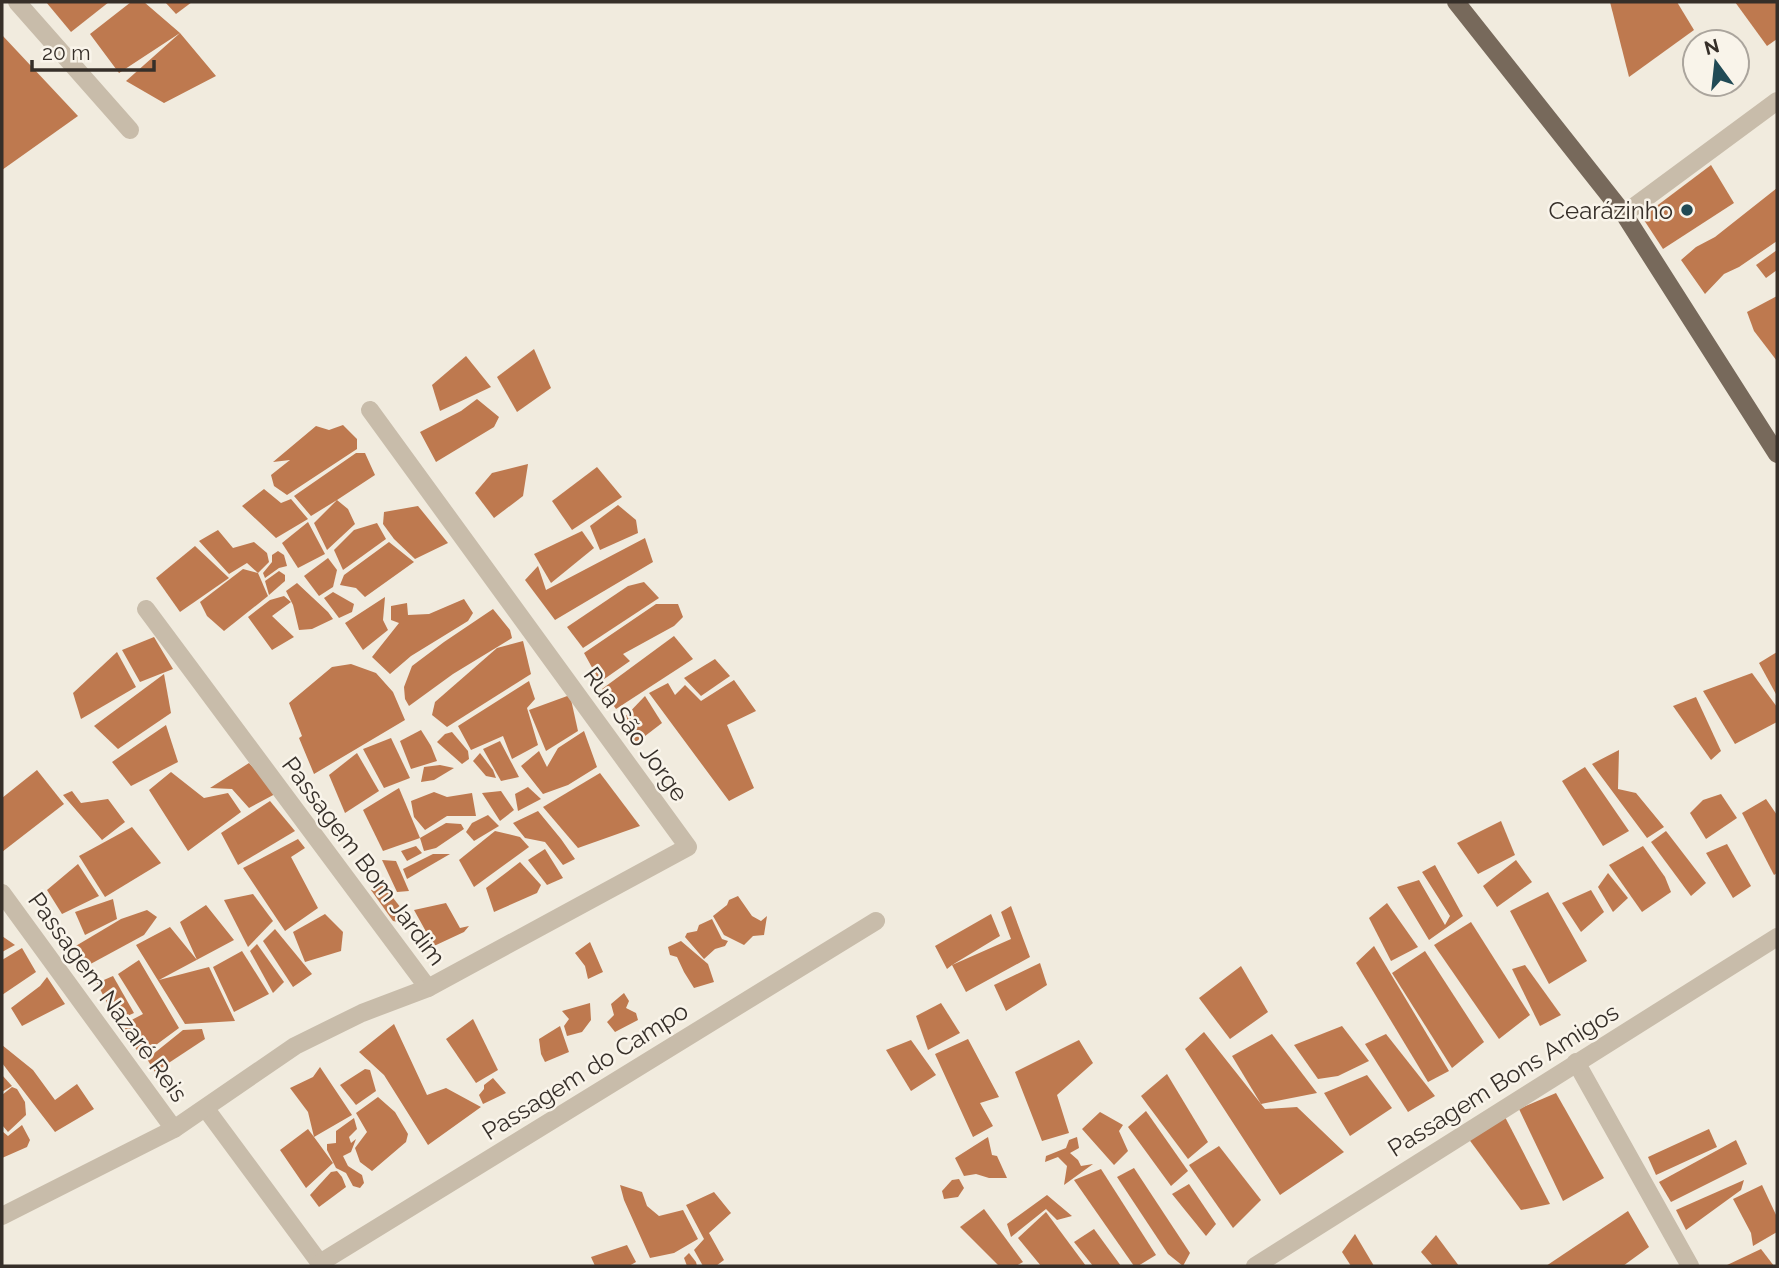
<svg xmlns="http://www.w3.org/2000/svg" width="1779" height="1268" viewBox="0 0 1779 1268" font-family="Raleway,sans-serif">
<rect width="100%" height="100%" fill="#f1ebde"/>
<g fill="#be794f">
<polygon points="46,2 109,2 71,32"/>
<polygon points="131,2 144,2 180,33 216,76 164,103 126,81 180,33 119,73 90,34"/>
<polygon points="165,2 192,2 176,14"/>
<polygon points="1610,2 1677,2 1694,30 1629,77"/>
<polygon points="1735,2 1777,2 1777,39 1767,46"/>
<polygon points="2,35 78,116 2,170"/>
<polygon points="1711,165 1734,203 1663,249 1642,217"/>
<polygon points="1777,188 1777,241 1739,267 1724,274 1705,294 1681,260 1696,247 1715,237"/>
<polygon points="1777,250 1777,270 1766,278 1756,265"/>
<polygon points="1777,296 1777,361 1754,331 1747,312"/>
<polygon points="534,349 551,388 517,412 497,377"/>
<polygon points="466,356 491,387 440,411 432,385"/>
<polygon points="477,399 499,417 494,427 436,462 420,432 461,411"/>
<polygon points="343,425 357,439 357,449 287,495 274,486 271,475 290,460 273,462 316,426 329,430"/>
<polygon points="356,453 365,453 375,475 337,500 348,509 355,524 327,550 314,523 337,500 311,516 294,496"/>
<polygon points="528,464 523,496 494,518 475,493 492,473"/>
<polygon points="597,467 622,497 572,530 552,501"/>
<polygon points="264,489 281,503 291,499 308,519 276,538 242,506"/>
<polygon points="618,505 636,520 638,533 600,550 590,526"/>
<polygon points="418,506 448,543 415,559 394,539 383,524 384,512"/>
<polygon points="308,522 325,554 298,568 282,543"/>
<polygon points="377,523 386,539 343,570 334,550 354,530"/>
<polygon points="218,530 233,548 254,542 267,553 269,562 258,573 247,563 229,574 199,541"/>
<polygon points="582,531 594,548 551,583 534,554"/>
<polygon points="645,538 653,562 555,620 525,580 538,566 546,590"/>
<polygon points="389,542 414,562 365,597 356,588 340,585 344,575"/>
<polygon points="195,546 229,578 180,612 156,578"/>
<polygon points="278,551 284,555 287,566 279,568 265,578 263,573 272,562 272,555"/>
<polygon points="328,558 337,570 333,587 319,596 304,576"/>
<polygon points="243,569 258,573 268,596 224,631 207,616 200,602"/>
<polygon points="279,571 285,575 285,581 269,595 265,581"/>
<polygon points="644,582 659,598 583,648 567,627 628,586"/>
<polygon points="297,583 328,612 333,619 312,629 299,630 293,605 286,591"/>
<polygon points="333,592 354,604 352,612 339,618 324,598"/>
<polygon points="284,596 291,602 272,616 294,637 272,650 248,617 270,600"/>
<polygon points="385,597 383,620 388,630 363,650 345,623"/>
<polygon points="464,599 473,613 468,621 411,656 390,674 372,657 399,623 391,620 391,606 407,603 408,615 429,614"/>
<polygon points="656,604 678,604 683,617 674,626 623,654 630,661 600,682 584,653"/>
<polygon points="493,609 510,630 512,638 453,674 409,706 405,699 404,687 412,666 444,642"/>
<polygon points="674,636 693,659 616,709 602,689"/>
<polygon points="154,637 173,669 140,682 122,650"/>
<polygon points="523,641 531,674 447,727 432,715 435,702 497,648"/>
<polygon points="117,652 136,687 81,719 73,693"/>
<polygon points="1777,652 1777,696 1759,663"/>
<polygon points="715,659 730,676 701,696 684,678"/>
<polygon points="351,664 376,673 393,692 405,720 314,774 299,738 302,736 289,703 332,667"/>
<polygon points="1752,673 1777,707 1777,722 1735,744 1703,691"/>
<polygon points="164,674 171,713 118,749 94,726"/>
<polygon points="734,680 756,711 727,725 754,788 729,801 649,693 668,683 675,695 685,685 701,701"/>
<polygon points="529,681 535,699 527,708 538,745 512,759 503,736 471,750 458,726"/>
<polygon points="570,695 578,731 546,751 529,710"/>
<polygon points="645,696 662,723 636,743 622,720"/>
<polygon points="1696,697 1721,751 1711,760 1673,706"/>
<polygon points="166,725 178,762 131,786 112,762"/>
<polygon points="421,730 431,746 437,761 411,769 400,741"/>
<polygon points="584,731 597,767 568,785 543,794 521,766 539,751 547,767 558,748"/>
<polygon points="452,732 468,751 469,759 462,764 437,742 445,734"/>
<polygon points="391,738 410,778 384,788 363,749"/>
<polygon points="500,741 519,777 501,781 483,749"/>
<polygon points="1619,750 1618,789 1636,793 1664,827 1647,838 1592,764"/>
<polygon points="357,753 379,791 345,813 329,775"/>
<polygon points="480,753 493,770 496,778 486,776 473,761"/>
<polygon points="249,763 277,793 249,808 232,789 210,788"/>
<polygon points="440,765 454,768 434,780 421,782 424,767"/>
<polygon points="1585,767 1629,831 1603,846 1562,781"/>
<polygon points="37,770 64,804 2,852 2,798"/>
<polygon points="171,772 204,798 228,793 241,812 188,851 149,790"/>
<polygon points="600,773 640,826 578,848 543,807"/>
<polygon points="528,787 541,799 518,811 515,794"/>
<polygon points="399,788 420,838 383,851 363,810"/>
<polygon points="72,791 81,803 108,799 125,822 102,840 63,795"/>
<polygon points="501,791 514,810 500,821 482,793"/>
<polygon points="434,792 447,797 472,793 476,816 447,816 425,830 414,817 411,801"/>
<polygon points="1721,794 1737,818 1706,839 1690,813 1703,800"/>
<polygon points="1766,799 1777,815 1777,873 1774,875 1742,813"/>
<polygon points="270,801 295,831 238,865 221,833"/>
<polygon points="538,811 561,839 575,859 563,865 545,842 525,838 513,823"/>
<polygon points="488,815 499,826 474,841 466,832 472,823"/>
<polygon points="1501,821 1515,855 1478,874 1457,843"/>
<polygon points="446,823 461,824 464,829 436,848 424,851 420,838"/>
<polygon points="132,827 161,863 105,897 79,856"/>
<polygon points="495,831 520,837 529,847 474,887 459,860"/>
<polygon points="1666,831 1706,883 1691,896 1651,842"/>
<polygon points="298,839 305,848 291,857 318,908 285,931 243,868"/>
<polygon points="1727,844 1751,886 1733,898 1706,853"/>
<polygon points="416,846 422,853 407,861 401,851"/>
<polygon points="1643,846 1665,877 1671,892 1642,912 1609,865"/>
<polygon points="545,849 563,878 547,885 528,860"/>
<polygon points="433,854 450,854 407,879 403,869"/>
<polygon points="382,860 396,861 409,891 397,892"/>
<polygon points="1516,860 1532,882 1497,907 1483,886"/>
<polygon points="520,862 541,885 537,893 494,912 486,888"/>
<polygon points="78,864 99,896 62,914 47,890"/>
<polygon points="1435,865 1463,916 1429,940 1397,887 1419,880 1445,925 1450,916 1422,872"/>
<polygon points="1608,873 1628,898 1613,912 1598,887"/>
<polygon points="382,884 405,913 403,923 393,921 371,890"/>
<polygon points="1591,890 1604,912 1581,932 1562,903"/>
<polygon points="1548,892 1587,961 1549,984 1510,911"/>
<polygon points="253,894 273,921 248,947 224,900"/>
<polygon points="738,896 752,916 761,921 767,916 764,935 753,936 744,945 724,935 713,916 727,905 729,900"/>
<polygon points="113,899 117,919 85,935 75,912"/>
<polygon points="446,903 460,928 469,926 464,932 434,946 414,910"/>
<polygon points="1387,903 1418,947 1391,961 1369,918"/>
<polygon points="206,905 234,940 159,980 209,967 235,1021 185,1024 136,945 170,927 197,960 180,922"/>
<polygon points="1011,906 1030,957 966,992 952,965 947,969 935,946 991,914 1000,936 952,965 1011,939 1001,912"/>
<polygon points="147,910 157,917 144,935 85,967 74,947 121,919"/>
<polygon points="325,914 343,932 341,951 305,962 293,932"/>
<polygon points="712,919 722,939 728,941 725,946 715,949 704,959 685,937 687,933 697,931 699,925"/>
<polygon points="1471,922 1530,1015 1499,1039 1434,945"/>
<polygon points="275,929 312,974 293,987 263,941"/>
<polygon points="2,936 15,945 2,952"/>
<polygon points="681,941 708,964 714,982 694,988 684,972 677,957 670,955 668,947"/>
<polygon points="590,942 603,972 588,979 585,966 575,953"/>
<polygon points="257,944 284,982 273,993 250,951"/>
<polygon points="1374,946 1449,1071 1428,1082 1356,963"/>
<polygon points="22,948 36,972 2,995 2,960"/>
<polygon points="242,951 269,994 234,1012 213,967"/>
<polygon points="1425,951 1484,1042 1452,1068 1392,973"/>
<polygon points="139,960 179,1028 141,1056 120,1026 143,1014 118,974"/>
<polygon points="1040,963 1047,985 1006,1011 994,985"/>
<polygon points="1525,965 1561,1015 1540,1026 1512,969"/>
<polygon points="1241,966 1268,1012 1230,1039 1199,998"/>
<polygon points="113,976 134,1013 116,1021 97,983"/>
<polygon points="47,977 65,1004 22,1026 11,1008 40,986"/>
<polygon points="624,993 629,1001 626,1008 636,1013 638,1020 615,1032 607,1022 614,1015 611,1004"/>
<polygon points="590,1003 591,1020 582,1032 567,1036 564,1026 569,1019 562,1011"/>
<polygon points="941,1003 960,1033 928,1050 916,1016"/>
<polygon points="473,1019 498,1070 476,1083 446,1039"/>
<polygon points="394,1024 427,1095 446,1088 481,1107 428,1145 384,1075 359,1052"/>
<polygon points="560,1026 569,1052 545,1062 541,1054 539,1039"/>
<polygon points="1342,1026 1369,1061 1338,1076 1318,1079 1294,1045"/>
<polygon points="202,1029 205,1039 155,1072 147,1059 183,1030"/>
<polygon points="1204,1032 1265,1109 1297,1107 1344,1152 1280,1195 1185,1049"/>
<polygon points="1272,1034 1317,1093 1261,1104 1232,1056"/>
<polygon points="1386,1034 1435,1096 1408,1112 1365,1044"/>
<polygon points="968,1039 999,1097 980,1103 993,1126 973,1137 935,1054"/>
<polygon points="911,1040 936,1075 911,1091 886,1050"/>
<polygon points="1079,1040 1093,1063 1057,1095 1069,1133 1042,1141 1015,1072"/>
<polygon points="2,1045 33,1070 55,1100 77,1084 94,1109 55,1132 2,1063"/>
<polygon points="320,1067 352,1115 314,1137 333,1163 306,1188 280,1150 308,1129 314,1137 308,1112 290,1088 313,1077"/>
<polygon points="365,1069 370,1070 376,1091 356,1105 340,1085"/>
<polygon points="1167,1074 1208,1142 1188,1159 1141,1096"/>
<polygon points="2,1075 12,1086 2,1092"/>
<polygon points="1367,1075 1392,1108 1350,1136 1324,1093"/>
<polygon points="493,1078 506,1093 483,1104 479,1095 484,1089 484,1085"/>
<polygon points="12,1087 17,1089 25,1102 26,1115 8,1132 2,1125 2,1095"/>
<polygon points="1556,1093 1604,1178 1563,1201 1519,1109"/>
<polygon points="378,1097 395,1112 408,1134 406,1142 372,1171 360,1162 355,1148 367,1132 356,1113"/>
<polygon points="1146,1111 1188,1171 1171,1186 1128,1127"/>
<polygon points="1100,1112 1123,1125 1119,1131 1128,1151 1114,1165 1082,1129"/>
<polygon points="1505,1117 1550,1204 1521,1210 1468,1138"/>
<polygon points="354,1118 357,1129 349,1137 351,1143 356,1139 351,1152 343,1156 348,1166 362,1175 364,1183 360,1188 353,1186 346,1173 336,1168 327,1150 327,1144 336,1143 336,1131"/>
<polygon points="22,1125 30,1140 27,1147 2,1158 2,1131 8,1136"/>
<polygon points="1709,1129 1717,1147 1656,1175 1648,1157"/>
<polygon points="988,1137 992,1155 997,1156 1007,1178 989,1178 976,1174 964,1176 955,1158"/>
<polygon points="1077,1137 1079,1148 1070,1153 1078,1160 1081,1166 1093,1164 1064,1185 1067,1166 1058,1157 1045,1162 1046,1156 1066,1148 1069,1140"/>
<polygon points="1736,1140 1747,1164 1671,1202 1659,1182"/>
<polygon points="1219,1146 1261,1200 1233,1228 1189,1165"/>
<polygon points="1134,1168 1190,1253 1183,1266 1168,1254 1117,1177"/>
<polygon points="1101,1169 1156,1255 1138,1266 1134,1266 1074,1180"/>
<polygon points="337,1171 342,1177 346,1187 319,1207 310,1195 331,1172"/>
<polygon points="959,1179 964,1188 958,1197 944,1199 942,1191 952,1180"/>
<polygon points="1744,1180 1741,1190 1686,1230 1676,1210"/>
<polygon points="1189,1184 1216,1224 1206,1236 1172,1194"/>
<polygon points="620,1185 642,1192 647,1206 659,1216 683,1210 698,1239 674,1253 650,1258 624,1200"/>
<polygon points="1762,1185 1777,1217 1777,1232 1753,1246 1751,1233 1733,1199"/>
<polygon points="714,1192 731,1213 709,1233 724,1260 716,1266 703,1266 694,1250 704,1239 686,1205"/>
<polygon points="1047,1195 1072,1216 1057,1220 1046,1209 1011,1237 1007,1224"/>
<polygon points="984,1209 1023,1262 1016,1266 999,1266 960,1227"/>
<polygon points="1628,1211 1649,1247 1623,1266 1546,1266"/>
<polygon points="1046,1212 1086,1266 1041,1266 1018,1238"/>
<polygon points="1094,1229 1121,1266 1093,1266 1074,1242"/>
<polygon points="1355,1234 1374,1266 1351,1266 1342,1252"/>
<polygon points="1436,1235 1459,1266 1433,1266 1421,1252"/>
<polygon points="627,1245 636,1262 629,1266 595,1266 591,1257"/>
<polygon points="1761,1249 1774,1266 1725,1266"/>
<polygon points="689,1253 696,1262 697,1266 687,1266 684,1258"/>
</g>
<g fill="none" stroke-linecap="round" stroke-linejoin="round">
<g stroke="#c8bcaa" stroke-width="18">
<polyline points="17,2 130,130"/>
<polyline points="1624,214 1777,101"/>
<polyline points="146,609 428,988"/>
<polyline points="2,893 174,1129"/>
<polyline points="1576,1062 1690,1266"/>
<polyline points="206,1109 322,1266"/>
<polyline points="2,1216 174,1129 295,1046 362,1013 428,988 688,847 370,410"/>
<polyline points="320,1263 876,921"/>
<polyline points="1255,1266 1777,937"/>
</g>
<polyline stroke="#77695b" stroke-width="18" points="1456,2 1624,214 1777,454"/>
</g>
<circle fill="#214a55" stroke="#f9f4ea" stroke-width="2.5" cx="1687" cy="210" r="7"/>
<g text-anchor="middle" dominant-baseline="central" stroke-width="5" stroke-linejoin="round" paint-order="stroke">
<g font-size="24" fill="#362f29" stroke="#f9f4ea" text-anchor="end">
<text x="1673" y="210">Cearázinho</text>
</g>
<g font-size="24" fill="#362f29" stroke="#f9f4ea">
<text transform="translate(636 734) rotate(54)">Rua São Jorge</text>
<text transform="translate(364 861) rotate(53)">Passagem Bom Jardim</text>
<text transform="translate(108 997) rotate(54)">Passagem Nazaré Reis</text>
<text transform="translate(585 1071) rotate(-32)">Passagem do Campo</text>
<text transform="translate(1503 1080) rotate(-32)">Passagem Bons Amigos</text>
</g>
</g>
<rect width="1779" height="1268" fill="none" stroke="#362f29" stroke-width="7"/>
<g transform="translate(1716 63) rotate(345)"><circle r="33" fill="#f9f4ea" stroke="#aba59d" stroke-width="2"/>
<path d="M0-5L12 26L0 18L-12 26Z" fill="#214a55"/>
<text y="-10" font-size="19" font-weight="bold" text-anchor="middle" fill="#362f29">N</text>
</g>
<path d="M32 60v10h122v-10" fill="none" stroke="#362f29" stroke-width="3.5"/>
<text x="42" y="60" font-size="21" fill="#362f29" stroke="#f9f4ea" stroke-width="5" paint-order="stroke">20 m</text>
</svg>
